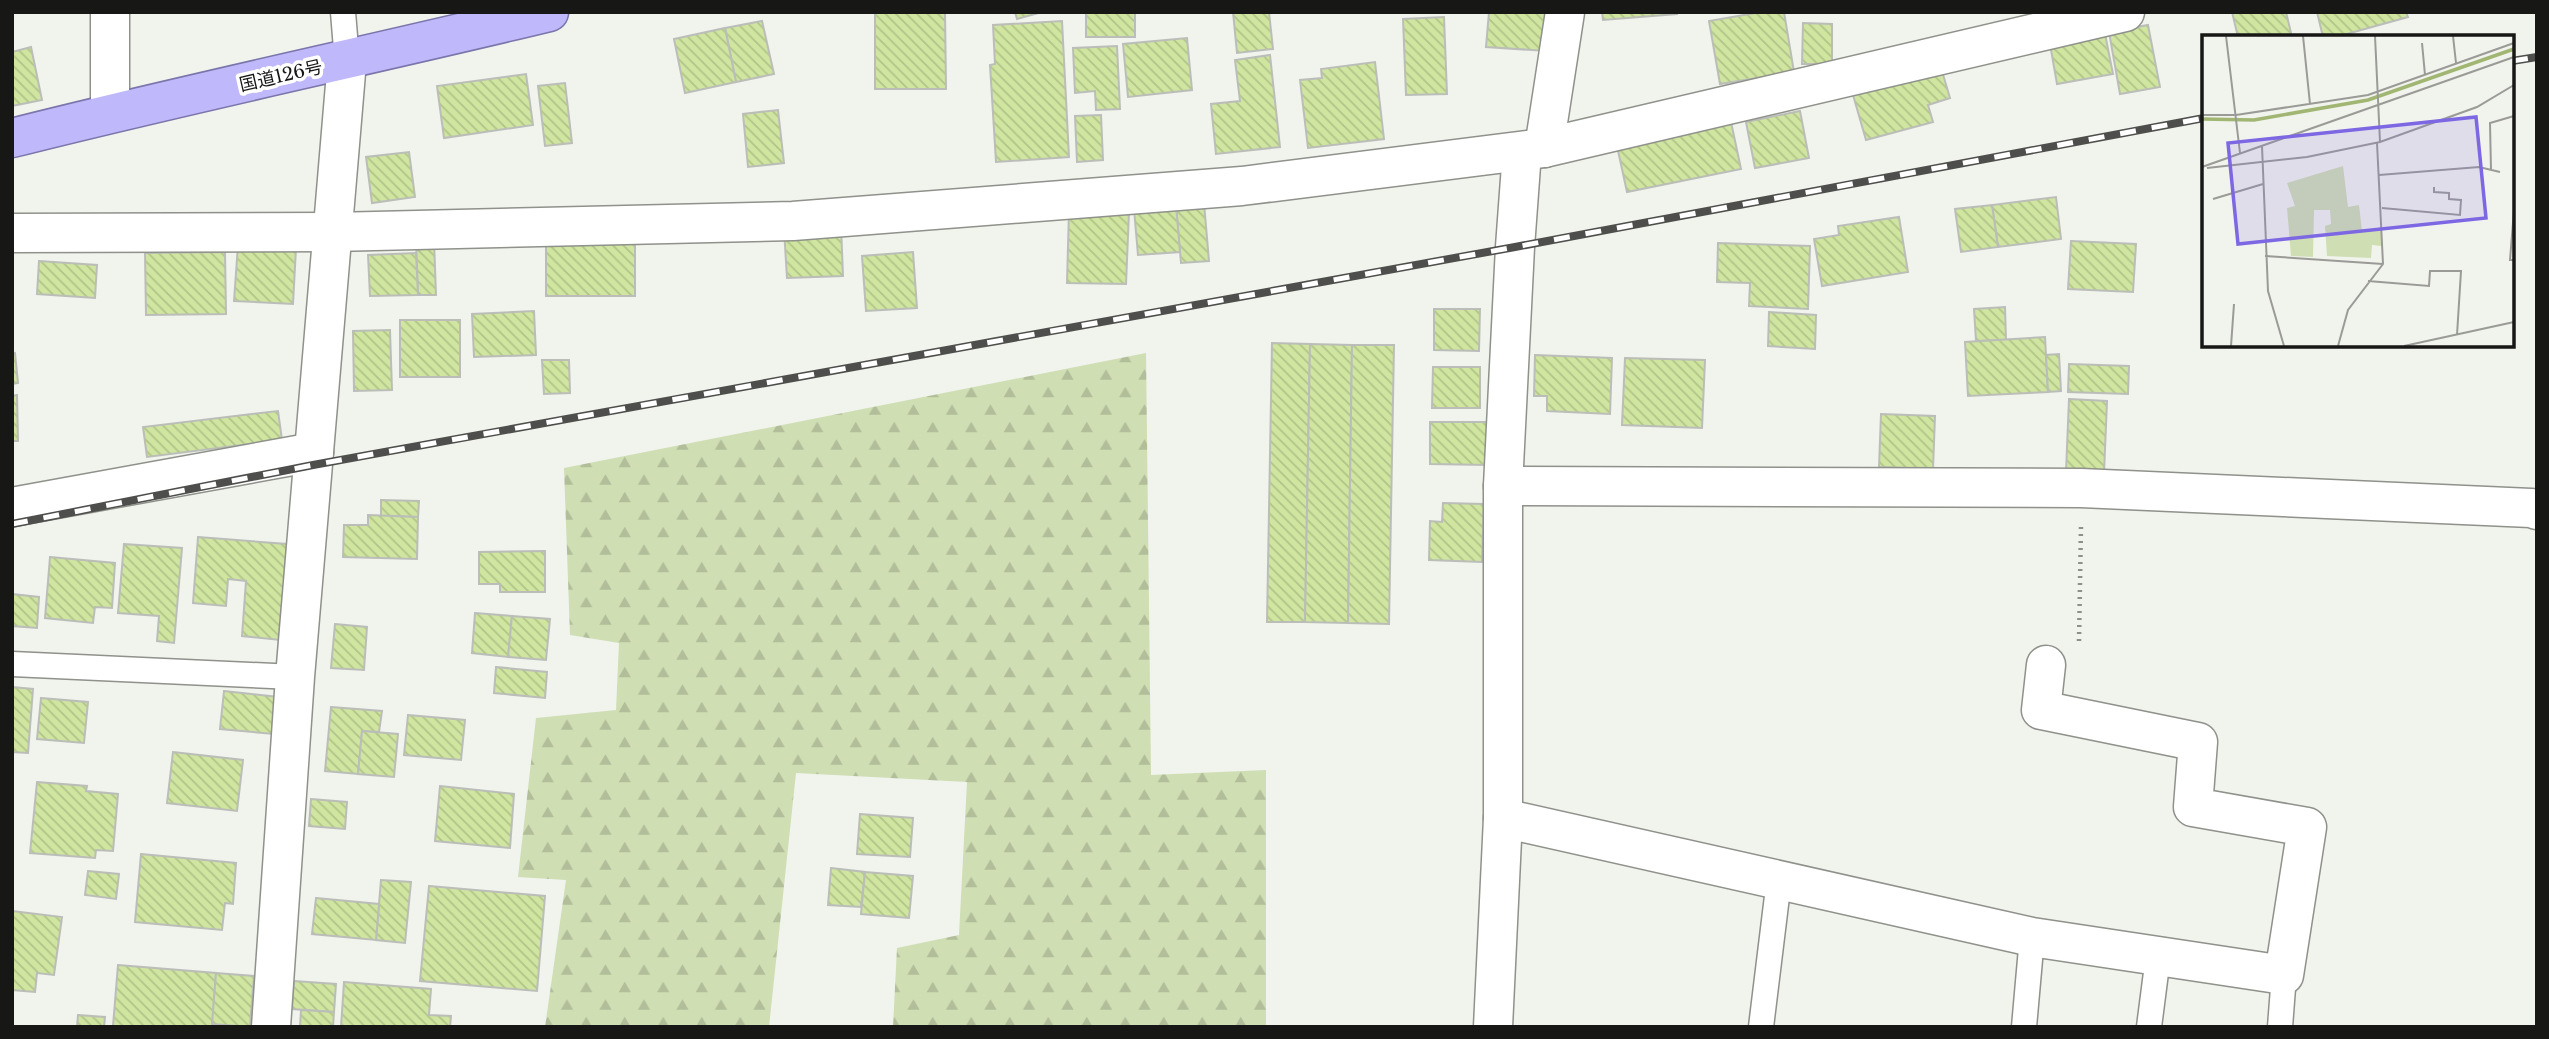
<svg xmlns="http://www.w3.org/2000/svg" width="2549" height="1039" viewBox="0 0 2549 1039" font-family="'Libre Baskerville','Noto Sans JP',serif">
<defs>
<pattern id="forest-firs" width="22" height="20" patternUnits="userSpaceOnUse" patternTransform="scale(1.75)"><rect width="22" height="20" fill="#cfdeb3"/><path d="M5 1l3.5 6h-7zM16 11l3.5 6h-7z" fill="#b1be99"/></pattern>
<pattern id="building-back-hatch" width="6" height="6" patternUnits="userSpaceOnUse" patternTransform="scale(1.75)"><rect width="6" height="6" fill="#cfe5a0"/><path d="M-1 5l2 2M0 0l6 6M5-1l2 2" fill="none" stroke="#b1c489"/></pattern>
</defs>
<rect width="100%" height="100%" fill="#f1f3ed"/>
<polygon fill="url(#forest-firs)" points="1146,353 1151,775 1266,770 1266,1027 893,1027 897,948 959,935 967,782 796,773 769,1027 545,1027 566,880 518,877 536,718 616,710 619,643 570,635 564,468"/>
<g fill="url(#building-back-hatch)" stroke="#bbbeb8" stroke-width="2">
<polygon points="875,12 945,12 946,89 875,89"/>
<polygon points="1015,12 1042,12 1017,19"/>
<rect x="1086" y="12" width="49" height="25"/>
<polygon points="1233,12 1269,12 1273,49 1237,53"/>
<polygon points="1489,12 1550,12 1547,51 1486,47"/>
<polygon points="1602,12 1677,12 1677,14 1603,20"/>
<polygon points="1761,12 1784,12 1794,72 1720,84 1709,21"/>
<polygon points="2232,12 2286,12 2292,37 2238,37"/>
<polygon points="2317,12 2406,12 2408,17 2336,37 2323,37"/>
<polygon points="1444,17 1447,94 1406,95 1403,19"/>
<polygon points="762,21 774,74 736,82 725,28"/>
<polygon points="1062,21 1069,157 996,162 990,65 995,64 993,25"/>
<polygon points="1803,23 1832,24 1832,64 1802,64"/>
<polygon points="2148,25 2160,87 2120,94 2109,32"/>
<polygon points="725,28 736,82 685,93 674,39"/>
<polygon points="2105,34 2113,74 2057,84 2050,44"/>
<polygon points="1187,38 1192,90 1128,97 1123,44"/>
<polygon points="1117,46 1120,109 1096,110 1095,91 1075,93 1073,48"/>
<polygon points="31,47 42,100 12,106 12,52"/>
<polygon points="1270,55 1280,147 1216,154 1211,104 1240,101 1235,60"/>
<polygon points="1375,62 1384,139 1308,148 1300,80 1322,78 1321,69"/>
<polygon points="1942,71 1950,98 1928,105 1933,122 1866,140 1853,95"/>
<polygon points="526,74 533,125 444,138 437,86"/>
<polygon points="565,83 572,143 545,146 538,86"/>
<polygon points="778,110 784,163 748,167 743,114"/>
<polygon points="1800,111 1809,158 1755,168 1746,122"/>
<polygon points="1101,115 1103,160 1077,162 1075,116"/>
<polygon points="1731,122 1741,169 1627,192 1617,146"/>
<polygon points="409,152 415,197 372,203 366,157"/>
<polygon points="2056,197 2061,239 1998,247 1992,205"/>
<polygon points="1204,203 1209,261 1181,263 1176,205"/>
<polygon points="1176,205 1180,252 1138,255 1134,209"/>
<polygon points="1992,205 1998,247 1961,252 1955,209"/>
<polygon points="1069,210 1129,212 1126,284 1067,283"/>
<polygon points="1899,217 1908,272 1822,286 1814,239 1839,235 1838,226"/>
<polygon points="841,226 843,276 787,278 784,229"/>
<rect x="546" y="239" width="89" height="57"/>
<polygon points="416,240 434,240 436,295 418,295"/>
<polygon points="2071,241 2136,244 2133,292 2068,289"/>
<polygon points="1718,243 1810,246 1808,309 1749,306 1750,283 1717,282"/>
<polygon points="238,245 296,248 293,304 234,301"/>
<polygon points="225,252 226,314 146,315 145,253"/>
<polygon points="913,252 917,308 866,311 862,256"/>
<polygon points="416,253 418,295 370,296 368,255"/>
<polygon points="39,261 97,265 95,298 37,294"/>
<polygon points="2005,307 2006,340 1976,341 1974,309"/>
<polygon points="1434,309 1480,309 1479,351 1434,350"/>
<polygon points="534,311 536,355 474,357 472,314"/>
<polygon points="1769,312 1816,315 1815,349 1768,346"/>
<rect x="400" y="320" width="60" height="57"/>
<polygon points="390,330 392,390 354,391 353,331"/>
<polygon points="2045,337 2048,392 1968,396 1965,342"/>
<polygon points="1272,343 1310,344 1305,622 1267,622"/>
<polygon points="1310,344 1352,345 1348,623 1305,622"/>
<polygon points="1352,345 1394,345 1389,624 1348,623"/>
<polygon points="15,353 18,383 12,384 12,354"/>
<polygon points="2059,354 2061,391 2048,392 2046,355"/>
<polygon points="1535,355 1612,358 1610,414 1547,411 1547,396 1534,396"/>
<polygon points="1625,358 1705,360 1702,428 1622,425"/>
<polygon points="542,360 569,360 570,393 544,394"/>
<polygon points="2069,364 2129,366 2128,394 2068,392"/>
<polygon points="1433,367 1480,367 1480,408 1432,408"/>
<polygon points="17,395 18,441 12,441 12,396"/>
<polygon points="2069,399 2107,401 2104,474 2066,472"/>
<polygon points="278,411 282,440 147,457 143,427"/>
<polygon points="1881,414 1935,416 1933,469 1879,467"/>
<polygon points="1430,422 1490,422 1489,465 1430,464"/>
<polygon points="381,500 419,501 418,517 381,516"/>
<polygon points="1443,503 1484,504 1482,562 1429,560 1430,521 1442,522"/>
<polygon points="368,515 418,517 417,559 343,557 344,525 368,525"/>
<polygon points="198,537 287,544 280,640 242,636 246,581 228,579 226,606 193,603"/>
<polygon points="124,544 182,548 174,643 157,641 159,616 118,613"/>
<polygon points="545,551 545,592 500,592 500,584 479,584 479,552"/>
<polygon points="50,557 115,563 112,608 95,607 93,623 45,618"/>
<polygon points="12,594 39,597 37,628 12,626"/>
<polygon points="475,613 512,616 508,657 472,653"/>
<polygon points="512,616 550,619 546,660 508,657"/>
<polygon points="335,624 367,627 364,670 331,668"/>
<polygon points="496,667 547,672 545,698 494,693"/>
<polygon points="12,687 33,689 28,753 12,752"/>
<polygon points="224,691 278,697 274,734 220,729"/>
<polygon points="41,698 88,702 84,743 37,739"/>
<polygon points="331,707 382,711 379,732 362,731 358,774 325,771"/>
<polygon points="408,715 465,720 461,760 404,755"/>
<polygon points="362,731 398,734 394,777 358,774"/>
<polygon points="173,752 243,760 237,811 167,803"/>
<polygon points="37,782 87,786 86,791 118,794 113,851 96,850 95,858 30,853"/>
<polygon points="440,786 514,794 510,848 435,841"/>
<polygon points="311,799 347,802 345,829 309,826"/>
<polygon points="860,814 913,818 910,857 857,854"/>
<polygon points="141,854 236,863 233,904 225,903 222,930 135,922"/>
<polygon points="831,868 865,872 861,907 828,905"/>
<polygon points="88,871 119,874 116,899 85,895"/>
<polygon points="865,872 913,876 909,918 861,914"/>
<polygon points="381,880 411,882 405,943 376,940"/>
<polygon points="429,886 545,896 537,991 420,981"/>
<polygon points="316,898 379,904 376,940 312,934"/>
<polygon points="12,911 62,917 54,975 37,973 35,992 12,990"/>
<polygon points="118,965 216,973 212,1027 113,1026"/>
<polygon points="216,973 254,976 250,1027 212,1024"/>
<polygon points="294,981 336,984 334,1012 292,1009"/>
<polygon points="344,982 431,989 429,1015 451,1016 450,1027 341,1027"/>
<polygon points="301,1010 334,1012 333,1027 300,1027"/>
<polygon points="78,1015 105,1017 104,1027 77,1027"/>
</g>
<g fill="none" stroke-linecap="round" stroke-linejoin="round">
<defs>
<g id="service">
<polyline points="343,12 347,61"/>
<polyline points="12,664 295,677"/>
<polyline points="1761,1027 1779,880"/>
<polyline points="2024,1027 2032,937"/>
<polyline points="2149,1027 2158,957"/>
<polyline points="2280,1027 2284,975"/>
</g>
<g id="minor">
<polyline points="1544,148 1565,12"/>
<polyline points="12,233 333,232 793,221 1242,186 1544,148 2125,12"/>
<polyline points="1503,486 2081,488 2531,508 2537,510"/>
<polyline points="12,507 314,452"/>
<polyline points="1503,818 2032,937 2284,975 2307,827 2193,807 2198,742 2041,710 2046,665"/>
<polyline points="1493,1027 1503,818 1503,486 1515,247 1522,152"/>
</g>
<g id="tertiary">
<polyline points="110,12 110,113"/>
<polyline points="271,1027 295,677 347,61"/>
</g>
<path id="trunk" d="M12,138C190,93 371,55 549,12"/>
</defs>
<use href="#service" stroke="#8f918b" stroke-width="27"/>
<use href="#minor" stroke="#8f918b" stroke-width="41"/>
<use href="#tertiary" stroke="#8f918b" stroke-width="41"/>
<use href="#trunk" stroke="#7a75aa" stroke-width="41"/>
<polyline stroke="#8d8f8b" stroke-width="4.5" stroke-dasharray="2 5" stroke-linecap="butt" points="2079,641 2081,527"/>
<use href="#service" stroke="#fff" stroke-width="24"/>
<use href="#minor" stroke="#fff" stroke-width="38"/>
<use href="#tertiary" stroke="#fff" stroke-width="38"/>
<use href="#trunk" stroke="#bfb8fa" stroke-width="38"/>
<defs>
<g id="rail">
<polyline points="2512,61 2537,57"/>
<polyline points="12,524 313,465 1515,247 2204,118"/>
</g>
</defs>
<use href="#rail" stroke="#4e4f4c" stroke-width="8"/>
<use href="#rail" stroke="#fff" stroke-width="5" stroke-dasharray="16" stroke-linecap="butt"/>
</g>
<g text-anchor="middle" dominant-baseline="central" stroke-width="7" stroke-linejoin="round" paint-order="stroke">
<g font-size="18" fill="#171816" stroke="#fff">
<text transform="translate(281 76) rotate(-13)">国道126号</text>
</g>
</g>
<g transform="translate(2202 35)">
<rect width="312" height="312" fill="#f1f3ed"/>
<path d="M141,131L146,172L157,170L160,196L180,195L179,211L170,210L169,223L125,221L123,191L129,189L128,175H112L111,222L89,221L85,173L93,171L85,148Z" fill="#cfdeb3"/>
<path fill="none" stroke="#a1b673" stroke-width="3.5" d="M0,84L52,85L166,65L312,14"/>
<path fill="none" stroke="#9a9b97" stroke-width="2" d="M24,1L38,118M101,1L108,69M173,1L178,107M251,1L254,28M220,8L223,40M0,80H34L166,60L312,8M60,111L66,256L82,311M0,132L312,22M5,133L105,122L178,107L275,72L312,50M289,135L288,88L312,81M177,140L277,132L298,137M11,164L61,149M180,173L258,180L259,165L247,164V158L232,157V152M312,175L308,225H312M63,221L181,229M166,246L227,251L228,236H259L255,300M29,311L32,269M136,311L146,275L181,229L175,108M202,311L312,287"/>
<path fill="#7d67e3" fill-opacity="0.15" stroke="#7d67e3" stroke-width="3.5" d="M274,82L284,183L36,209L26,108Z"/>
<rect width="312" height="312" fill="none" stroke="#171816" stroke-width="3.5"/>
</g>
<rect width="2549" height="1039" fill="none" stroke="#171816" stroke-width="28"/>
</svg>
